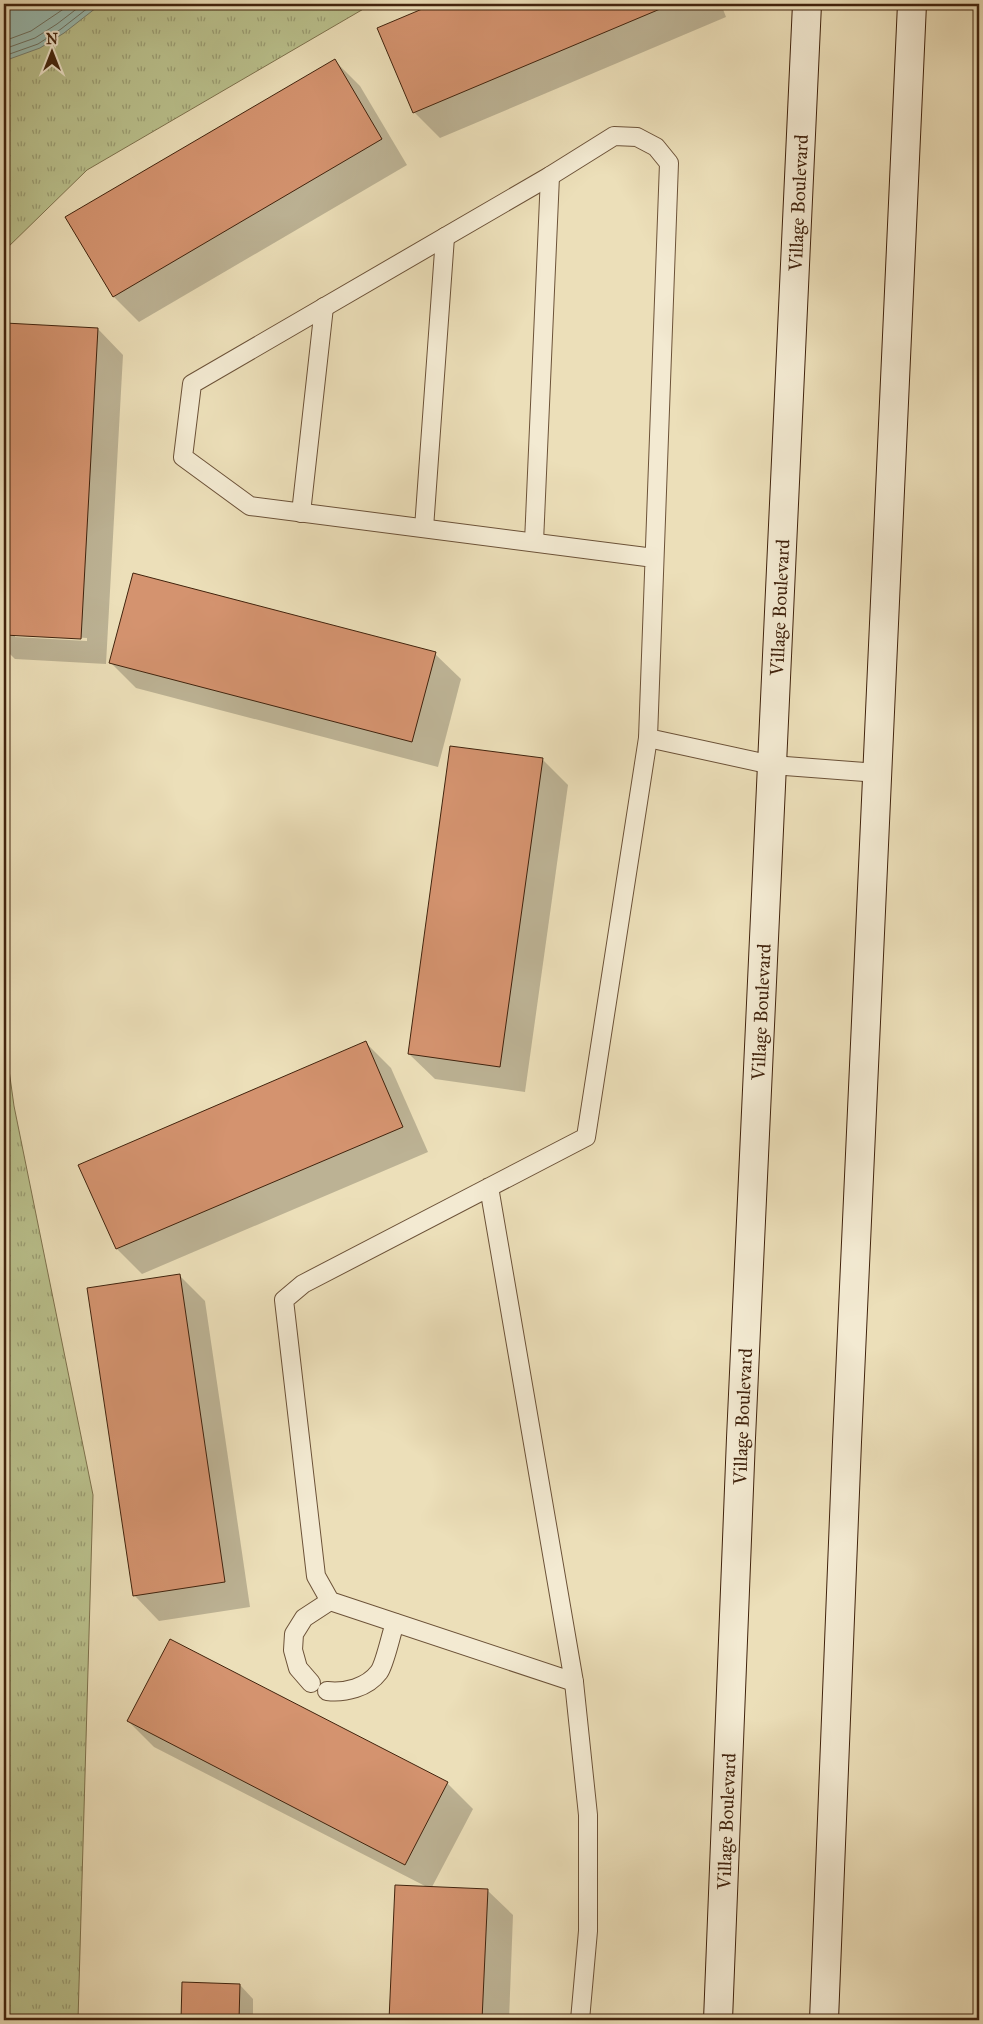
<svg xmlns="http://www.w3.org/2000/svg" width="983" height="2024" viewBox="0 0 983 2024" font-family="'IM FELL Great Primer',serif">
<defs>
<pattern id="grass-tufts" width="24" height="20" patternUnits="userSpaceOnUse" patternTransform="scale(1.25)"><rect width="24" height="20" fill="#bac18d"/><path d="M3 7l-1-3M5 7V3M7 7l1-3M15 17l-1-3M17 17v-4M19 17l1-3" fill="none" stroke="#999c72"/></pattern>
</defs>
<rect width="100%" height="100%" fill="#ecdfb9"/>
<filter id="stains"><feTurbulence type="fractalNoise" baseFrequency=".004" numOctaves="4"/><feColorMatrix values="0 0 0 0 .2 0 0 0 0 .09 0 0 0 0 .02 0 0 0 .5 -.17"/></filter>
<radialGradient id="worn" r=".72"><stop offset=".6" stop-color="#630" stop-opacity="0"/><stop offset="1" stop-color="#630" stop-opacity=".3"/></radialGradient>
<g fill="url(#grass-tufts)" stroke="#7e724d">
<polygon points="4,4 372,4 87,170 4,251"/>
<polygon points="4,1034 14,1106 93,1495 78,2020 4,2020"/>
</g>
<polygon fill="#99bcb2" stroke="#767f70" points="4,4 101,4 64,33 40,48 4,61"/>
<g fill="#0003" fill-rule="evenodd">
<polygon points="437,4 721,4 726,17 440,138 414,112 379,28"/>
<polygon points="335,61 360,86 407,165 139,322 114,297"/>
<path d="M6,324L98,329L123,355L106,664L15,659L4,648V368ZM15,634L87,638V641L15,637Z"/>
<polygon points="435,654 461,679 438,767 136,688 111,663"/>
<polygon points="542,759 568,785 525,1092 435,1079 409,1054"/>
<polygon points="366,1043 391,1068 428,1152 142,1274 117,1249 80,1165"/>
<polygon points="179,1275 205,1301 250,1607 159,1621 134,1595"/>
<polygon points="170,1641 447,1783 473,1809 432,1887 487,1890 513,1915 509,2020 391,2020 396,1886 427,1887 154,1747 128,1721"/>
<polygon points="184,1983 240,1985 253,1999 253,2020 182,2020"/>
</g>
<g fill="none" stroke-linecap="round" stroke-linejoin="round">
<g stroke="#6d7060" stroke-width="1">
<polyline points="4,41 31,31 71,4"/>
<polyline points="4,49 35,38 57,24 83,4"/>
<polyline points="4,56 38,44 61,29 93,4"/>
</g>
</g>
<g fill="#d4936f" stroke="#41230d">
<polygon points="434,4 672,4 413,113 377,28"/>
<polygon points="335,59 382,139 113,297 65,217"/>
<polygon points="5,323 98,328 81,639 4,635"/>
<polygon points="133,573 436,652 412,742 109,663"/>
<polygon points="450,746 543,758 500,1067 408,1054"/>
<polygon points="366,1041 403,1127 116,1249 78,1165"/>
<polygon points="180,1274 225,1582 133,1596 87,1288"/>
<polygon points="170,1639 448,1782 405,1865 127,1721"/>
<polygon points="395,1885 488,1889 482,2020 389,2020"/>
<polygon points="182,1982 240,1984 239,2020 181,2020"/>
</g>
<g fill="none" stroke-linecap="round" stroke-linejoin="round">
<defs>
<g id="lane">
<polyline points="301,513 324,307"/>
<polyline points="424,528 445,237"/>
<polyline points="534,542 550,176"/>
<polyline points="654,558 250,506 183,457 192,384 550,176 614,136 637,137 656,147 669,163 648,738 772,765 878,773"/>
<polyline points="489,1187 574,1682 330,1601 316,1576 284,1300 303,1284 586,1137 648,738"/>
<polyline points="574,1682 588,1815 588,1931 580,2020"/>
<polyline points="311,1683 298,1668 293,1650 294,1634 304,1618 330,1601"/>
<path d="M327,1691C345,1693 367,1688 379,1672C385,1664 391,1634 395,1623"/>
</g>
<g id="secondary">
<path id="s1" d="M718,2020L741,1438L807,4"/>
<polyline points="824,2020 847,1442 912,4"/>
</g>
</defs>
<use href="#lane" stroke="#6c5238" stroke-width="20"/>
<use href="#secondary" stroke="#41230d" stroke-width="30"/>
<use href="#lane" stroke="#f3ead2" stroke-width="18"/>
<use href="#secondary" stroke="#f3ead2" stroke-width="28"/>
</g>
<g text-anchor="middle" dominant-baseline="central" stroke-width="5" stroke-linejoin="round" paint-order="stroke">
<g font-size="19" fill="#41230d" stroke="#f3ead2">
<text stroke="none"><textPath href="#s1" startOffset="1819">Village Boulevard</textPath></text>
<text stroke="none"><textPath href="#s1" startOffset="1414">Village Boulevard</textPath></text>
<text stroke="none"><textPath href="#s1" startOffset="1009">Village Boulevard</textPath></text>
<text stroke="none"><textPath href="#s1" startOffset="604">Village Boulevard</textPath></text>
<text stroke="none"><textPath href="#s1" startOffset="199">Village Boulevard</textPath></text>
</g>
</g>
<rect width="983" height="2024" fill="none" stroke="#ecdfb9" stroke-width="20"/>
<rect x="5" y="5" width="973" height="2014" fill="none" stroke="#41230d" stroke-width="2.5"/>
<rect x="10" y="10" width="963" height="2004" fill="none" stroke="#41230d"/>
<g transform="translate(52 52)" stroke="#f3ead2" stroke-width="4" paint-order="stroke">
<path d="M0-4L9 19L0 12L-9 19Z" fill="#41230d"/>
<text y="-8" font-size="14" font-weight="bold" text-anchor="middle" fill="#41230d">N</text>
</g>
<rect width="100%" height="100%" filter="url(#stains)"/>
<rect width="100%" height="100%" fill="url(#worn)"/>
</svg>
